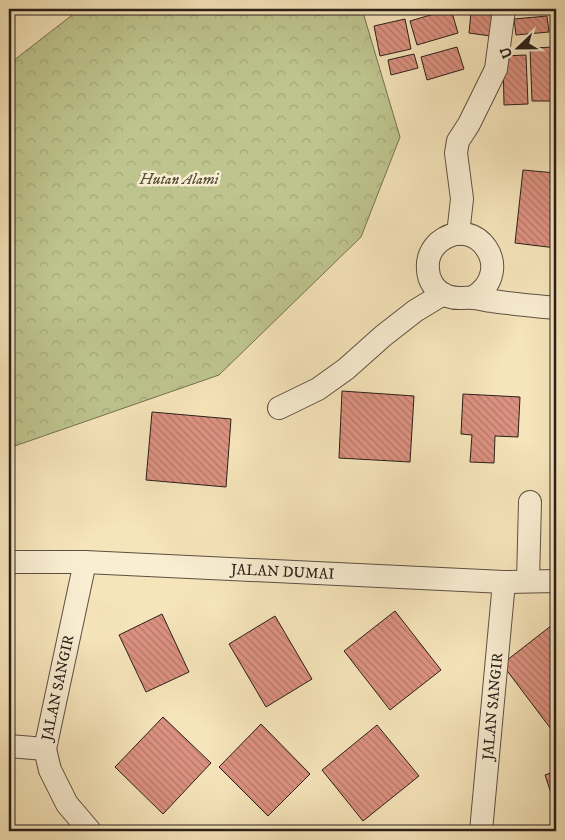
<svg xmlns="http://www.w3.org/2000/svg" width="565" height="840" viewBox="0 0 565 840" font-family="'IM FELL DW Pica',serif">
<defs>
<pattern id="forest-crowns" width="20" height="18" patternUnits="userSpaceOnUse" patternTransform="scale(1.25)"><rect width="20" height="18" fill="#bec48e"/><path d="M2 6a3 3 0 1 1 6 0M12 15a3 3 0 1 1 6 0" fill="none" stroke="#a3a87a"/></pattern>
<pattern id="building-back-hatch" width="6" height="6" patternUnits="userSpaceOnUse" patternTransform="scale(1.25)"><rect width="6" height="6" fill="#dd9281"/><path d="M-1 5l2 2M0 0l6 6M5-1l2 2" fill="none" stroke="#b37769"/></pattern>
</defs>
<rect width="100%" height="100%" fill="#f6e4ba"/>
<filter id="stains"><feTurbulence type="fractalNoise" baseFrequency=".004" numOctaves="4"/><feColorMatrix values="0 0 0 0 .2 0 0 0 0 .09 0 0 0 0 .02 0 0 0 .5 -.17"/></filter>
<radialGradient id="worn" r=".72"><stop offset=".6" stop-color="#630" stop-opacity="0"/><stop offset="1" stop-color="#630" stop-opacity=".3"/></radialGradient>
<polygon fill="url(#forest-crowns)" stroke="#747254" points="80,9 362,9 400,137 361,237 219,375 9,448 9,64"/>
<g fill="url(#building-back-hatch)" stroke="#2a1f19">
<polygon points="451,9 458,33 417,45 410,21"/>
<polygon points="514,9 546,9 546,12 513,11"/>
<polygon points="471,12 500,16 498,37 469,33"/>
<polygon points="547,16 549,32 516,35 514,19"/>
<polygon points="405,19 411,49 380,56 374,26"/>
<polygon points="457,47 464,69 427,80 421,57"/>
<polygon points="556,47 556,101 532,101 530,48"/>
<polygon points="414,54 418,68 391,75 388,60"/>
<polygon points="526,55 528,104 504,105 503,56"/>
<polygon points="523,170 556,173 556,248 515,243"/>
<polygon points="342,391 414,396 410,462 339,458"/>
<polygon points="463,394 520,397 518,437 495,436 494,463 470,462 472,435 461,434"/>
<polygon points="152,412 231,419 226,487 146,480"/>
<polygon points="395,611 441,670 390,710 344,651"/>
<polygon points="162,614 189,672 146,692 119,635"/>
<polygon points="275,616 312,679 266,707 229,644"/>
<polygon points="556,622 556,725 551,729 502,664"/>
<polygon points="163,717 211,763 163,814 115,767"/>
<polygon points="261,724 310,774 268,816 219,767"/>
<polygon points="377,725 419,776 363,821 322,770"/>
<polygon points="556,771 556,808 545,775"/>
</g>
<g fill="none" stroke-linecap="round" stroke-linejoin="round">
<defs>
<g id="street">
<polyline points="458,234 462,199 456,153 458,141 469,124 496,69 504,9"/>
<path d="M472,298C518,271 476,212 439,242C431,249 427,259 428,269C428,281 436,292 447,296C459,300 461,297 473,298C479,298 485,301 492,301C513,304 535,306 556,308"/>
<polyline points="279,408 318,389 346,369 383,336 415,311 443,294"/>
<path id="s1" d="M9,562H85L504,582L556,581"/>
<polyline points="85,562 45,749 50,770 67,804 90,831"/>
<polyline points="528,581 530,502"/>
<polyline points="9,746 45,749"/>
<path id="s2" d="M481,831L504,582"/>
</g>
</defs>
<use href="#street" stroke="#5d5041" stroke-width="24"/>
<use href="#street" stroke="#f9edd2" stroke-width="22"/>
</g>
<g text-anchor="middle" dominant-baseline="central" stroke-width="5" stroke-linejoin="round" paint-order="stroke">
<g font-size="15" font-style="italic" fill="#56513c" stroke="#f9edd2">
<text x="179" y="179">Hutan Alami</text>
</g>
<g font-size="15" fill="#2a1f19" stroke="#f9edd2">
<text stroke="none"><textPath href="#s1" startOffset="274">JALAN DUMAI</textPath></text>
<text transform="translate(58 688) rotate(-78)">JALAN SANGIR</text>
<text stroke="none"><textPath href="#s2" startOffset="125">JALAN SANGIR</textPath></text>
</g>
</g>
<rect width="565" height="840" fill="none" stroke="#f6e4ba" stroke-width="30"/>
<rect x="10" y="10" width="545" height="820" fill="none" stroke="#2a1f19" stroke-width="2.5"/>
<rect x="15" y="15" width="535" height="810" fill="none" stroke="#2a1f19"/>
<g transform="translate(518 48) rotate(248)" stroke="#f9edd2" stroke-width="4" paint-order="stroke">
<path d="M0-4L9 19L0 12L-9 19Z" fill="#2a1f19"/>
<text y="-8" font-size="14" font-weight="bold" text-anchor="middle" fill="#2a1f19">U</text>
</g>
<rect width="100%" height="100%" filter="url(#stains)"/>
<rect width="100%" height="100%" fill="url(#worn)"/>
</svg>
